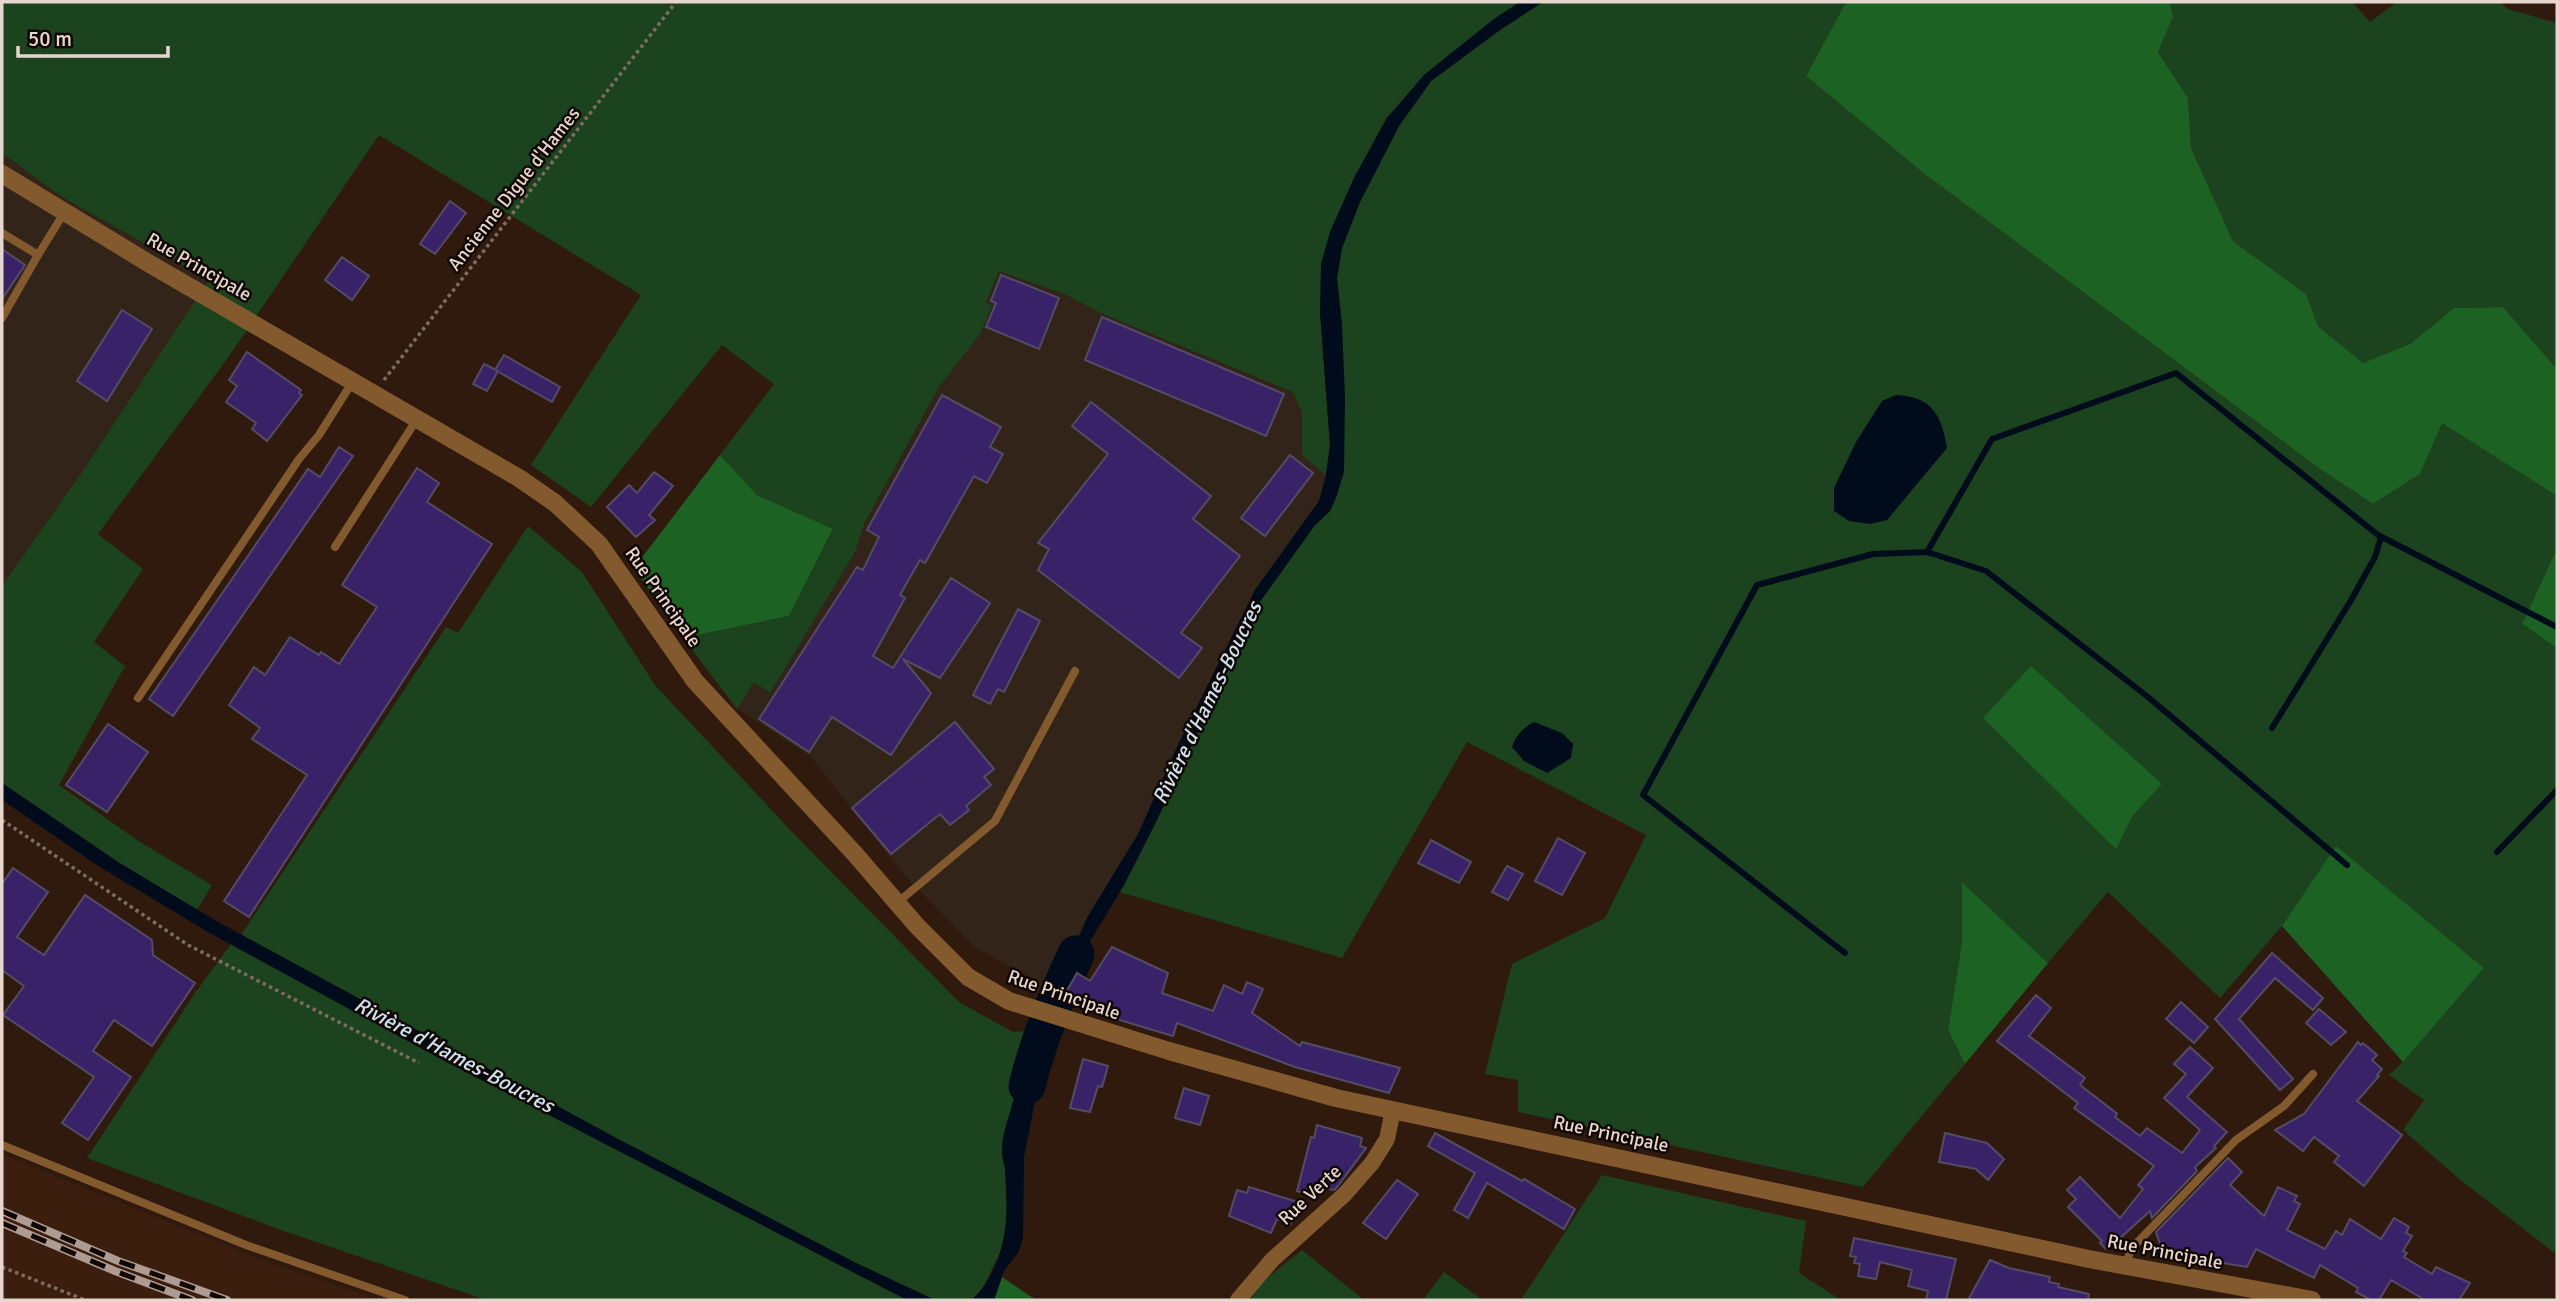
<svg xmlns="http://www.w3.org/2000/svg" width="2559" height="1302" viewBox="0 0 2559 1302" font-family="Signika,sans-serif">
<rect width="100%" height="100%" fill="#301a0e"/>
<polygon fill="#3b1e0e" points="2,1154 259,1259 379,1300 2,1300"/>
<g fill="#332419">
<polygon points="2,153 62,197 209,280 82,472 2,586"/>
<polygon points="999,270 1064,294 1103,314 1293,392 1302,413 1302,455 1326,475 1319,501 1255,590 1177,747 1138,835 1088,916 1051,998 1028,989 1033,978 976,948 907,878 810,756 737,709 754,682 769,693 855,552 865,522 939,387 981,333 992,306 986,304"/>
</g>
<g fill="#1b431d">
<polygon points="2,2 1520,2 1494,19 1387,117 1354,178 1330,232 1320,312 1330,445 1326,475 1302,455 1302,413 1293,392 1103,314 1064,294 999,271 986,303 992,306 981,333 939,387 865,522 855,552 770,693 754,682 737,709 683,638 789,616 833,530 757,495 720,455 774,384 722,345 591,507 531,465 641,295 379,135 227,359 98,534 143,569 94,642 125,666 59,785 137,840 212,885 197,910 118,862 2,783 2,586 82,472 209,280 62,197 2,153"/>
<polygon points="1543,2 1846,2 1806,76 1922,172 2320,469 2373,504 2420,474 2441,422 2557,496 2557,548 2522,624 2557,648 2557,1255 2458,1178 2403,1130 2424,1100 2389,1075 2403,1062 2484,968 2336,847 2282,926 2220,998 2108,892 2048,963 1962,882 1962,942 1948,1030 1965,1064 1863,1187 1518,1112 1518,1080 1485,1074 1512,964 1605,918 1646,835 1467,742 1342,958 1120,892 1156,822 1254,610 1315,525 1330,511 1344,472 1342,325 1337,278 1342,248 1360,202 1399,126 1431,81 1500,30"/>
<polygon points="2170,2 2352,2 2370,22 2397,2 2500,2 2508,9 2557,23 2557,369 2503,307 2454,308 2410,344 2363,363 2318,326 2306,294 2233,241 2191,148 2188,98 2158,52 2173,17"/>
<polygon points="528,526 582,572 655,685 795,835 959,1002 1013,1032 1029,1031 1017,1071 1015,1096 1002,1153 1005,1166 1007,1226 1004,1244 982,1290 972,1300 935,1300 856,1263 618,1139 241,935 446,627 458,633"/>
<polygon points="231,944 439,1058 907,1300 486,1300 281,1230 87,1158 195,993"/>
<polygon points="1602,1175 1806,1221 1799,1273 1841,1300 1521,1300"/>
<polygon points="1302,1250 1364,1300 1250,1300 1262,1282"/>
<polygon points="1444,1272 1483,1300 1423,1300"/>
</g>
<g fill="#1c6222">
<polygon points="1846,2 2170,2 2173,17 2158,52 2188,98 2191,148 2233,241 2306,294 2318,326 2363,363 2410,344 2454,308 2503,307 2557,369 2557,496 2442,423 2420,474 2373,504 2320,469 1922,172 1806,76"/>
<polygon points="720,455 757,495 833,529 789,616 683,638 634,568"/>
<polygon points="2557,548 2557,648 2522,624"/>
<polygon points="2031,666 2162,784 2133,815 2116,849 1983,718"/>
<polygon points="2336,846 2484,968 2403,1062 2282,926"/>
<polygon points="1962,882 2048,963 1965,1064 1948,1030 1962,942"/>
<polygon points="1002,1277 1036,1300 994,1300"/>
</g>
<g fill="#000b1b">
<polygon points="1520,2 1543,2 1500,30 1431,81 1399,126 1360,202 1342,248 1337,278 1342,325 1345,398 1344,472 1336,498 1330,511 1315,525 1254,610 1156,822 1124,885 1071,973 1061,1004 1051,998 1088,916 1138,834 1177,747 1255,590 1319,501 1326,475 1330,445 1320,312 1321,264 1330,232 1354,178 1387,118 1425,74 1494,19"/>
<path d="M1896,395C1933,397 1941,415 1947,448L1887,520L1870,524L1849,521L1834,511V488L1856,442L1882,401Z"/>
<path d="M1534,722L1562,733L1573,744L1571,758L1547,773L1524,761L1512,747C1515,736 1524,727 1534,722Z"/>
<polygon points="2,783 118,862 218,922 618,1139 856,1263 935,1300 907,1300 439,1058 208,932 100,867 2,800"/>
<path d="M1029,1031L1047,1040L1024,1157L1023,1238L1018,1253L1004,1271L994,1300H972C1008,1264 1009,1216 1005,1169C1004,1163 1002,1158 1002,1153C1001,1133 1011,1113 1015,1094C1019,1073 1023,1052 1029,1031Z"/>
</g>
<g fill="none" stroke-linecap="round" stroke-linejoin="round">
<g stroke="#000b1b" stroke-width="6">
<polyline points="1927,552 1986,571 2148,697 2347,865"/>
<polyline points="2272,728 2350,602 2375,557 2381,537"/>
<polyline points="2497,852 2557,790"/>
<polyline points="1845,953 1643,795 1757,585 1873,554 1927,552 1992,439 2176,373 2378,535 2557,627"/>
</g>
<path stroke="#000b1b" stroke-width="37" d="M1027,1086C1038,1040 1056,997 1076,954"/>
</g>
<g fill="#3a2269" stroke="#524c65" stroke-width="2">
<polygon points="450,201 466,213 435,254 420,244"/>
<polygon points="2,249 25,265 2,299"/>
<polygon points="342,257 369,276 352,300 325,280"/>
<polygon points="1001,275 1059,298 1039,349 986,327 996,303 991,301"/>
<polygon points="122,310 152,329 107,401 77,381"/>
<polygon points="1102,317 1284,394 1266,436 1085,360"/>
<polygon points="247,352 301,390 299,393 302,395 267,441 252,429 256,423 226,402 237,386 229,380"/>
<polygon points="504,355 560,387 552,402 495,370"/>
<polygon points="484,364 498,371 487,391 473,384"/>
<polygon points="942,395 1001,427 990,447 1003,454 987,483 974,476 925,563 920,560 900,595 905,598 873,656 893,668 951,578 990,603 940,678 903,659 931,693 891,755 832,717 809,752 759,719 857,567 863,570 879,537 867,530"/>
<polygon points="1091,402 1211,496 1193,519 1240,556 1181,633 1202,648 1179,678 1038,570 1049,549 1038,543 1108,454 1072,426"/>
<polygon points="339,447 353,456 173,716 149,699 308,469 320,477"/>
<polygon points="1290,455 1313,473 1265,536 1241,518"/>
<polygon points="417,468 439,483 427,502 492,544 249,917 224,901 307,775 252,739 260,728 229,705 254,667 265,675 290,637 319,655 321,652 339,664 377,607 342,585"/>
<polygon points="654,472 673,486 649,515 655,520 636,537 607,507 629,485 637,493"/>
<polygon points="1018,609 1040,621 1004,692 998,689 990,704 973,695"/>
<polygon points="955,722 994,769 984,777 991,785 966,806 969,810 950,825 940,814 891,854 852,808"/>
<polygon points="108,724 148,752 107,812 66,785"/>
<polygon points="1558,838 1585,853 1562,895 1535,881"/>
<polygon points="1431,840 1471,862 1459,883 1418,863"/>
<polygon points="1507,866 1523,874 1508,900 1492,892"/>
<polygon points="13,868 48,892 17,937 44,955 85,895 152,940 153,955 195,983 152,1046 114,1020 93,1051 131,1077 88,1140 62,1123 94,1077 3,1015 24,986 2,970 2,884"/>
<polygon points="1112,947 1168,973 1162,993 1213,1011 1224,985 1242,994 1247,982 1263,989 1252,1013 1300,1046 1302,1042 1400,1068 1389,1093 1295,1067 1177,1023 1173,1036 1146,1028 1094,1012 1065,994 1077,973 1090,981"/>
<polygon points="2272,953 2323,998 2313,1010 2275,978 2239,1019 2293,1079 2280,1090 2215,1019"/>
<polygon points="2036,995 2051,1008 2029,1036 2085,1078 2080,1085 2115,1112 2117,1114 2115,1117 2140,1136 2147,1128 2182,1153 2200,1130 2164,1098 2186,1074 2174,1064 2190,1047 2213,1068 2187,1097 2227,1132 2214,1146 2216,1148 2195,1167 2197,1171 2152,1218 2150,1211 2109,1248 2106,1249 2100,1243 2102,1241 2068,1207 2076,1199 2067,1190 2080,1177 2120,1218 2143,1189 2138,1185 2154,1166 2074,1108 2078,1103 1997,1041"/>
<polygon points="2181,1002 2208,1027 2194,1043 2166,1019"/>
<polygon points="2319,1009 2346,1032 2331,1045 2306,1023"/>
<polygon points="2358,1042 2361,1045 2363,1043 2377,1055 2372,1060 2382,1069 2377,1075 2379,1076 2357,1101 2402,1135 2364,1186 2334,1162 2339,1156 2314,1137 2303,1151 2275,1130 2304,1114"/>
<polygon points="1083,1059 1108,1066 1102,1087 1098,1086 1090,1112 1070,1108"/>
<polygon points="1184,1088 1209,1096 1200,1125 1175,1118"/>
<polygon points="1317,1125 1362,1138 1360,1146 1366,1148 1337,1187 1334,1190 1320,1187 1317,1197 1297,1191 1311,1137 1314,1138"/>
<polygon points="1435,1133 1522,1181 1524,1179 1575,1209 1564,1229 1487,1183 1468,1218 1454,1210 1475,1173 1428,1146"/>
<polygon points="1945,1133 1987,1143 2004,1159 1988,1180 1976,1169 1939,1162"/>
<polygon points="2228,1158 2242,1172 2230,1185 2264,1216 2278,1187 2297,1196 2294,1201 2300,1204 2287,1230 2325,1249 2336,1231 2342,1235 2350,1219 2381,1239 2394,1218 2409,1227 2406,1233 2412,1236 2403,1251 2407,1253 2404,1257 2432,1274 2436,1267 2470,1283 2459,1300 2425,1300 2391,1280 2379,1300 2371,1300 2356,1292 2358,1288 2320,1265 2314,1278 2256,1249 2247,1267 2163,1253 2156,1232"/>
<polygon points="1397,1180 1418,1194 1386,1239 1363,1223"/>
<polygon points="1249,1187 1298,1202 1291,1224 1277,1219 1271,1233 1229,1216 1237,1190 1247,1193"/>
<polygon points="1854,1238 1956,1259 1946,1300 1926,1300 1928,1291 1908,1286 1912,1270 1880,1262 1876,1279 1858,1276 1860,1264 1854,1263 1856,1257 1850,1256"/>
<polygon points="1990,1260 2009,1268 2050,1277 2049,1282 2059,1284 2058,1287 2089,1294 2088,1300 1968,1300"/>
</g>
<g fill="none" stroke-linecap="round" stroke-linejoin="round">
<g stroke="#7f6b61" stroke-width="3.5" stroke-dasharray="3.5 3.5" stroke-linecap="butt">
<polyline points="384,380 676,2"/>
<polyline points="2,820 188,945 419,1063"/>
<polyline points="2,1267 85,1300"/>
</g>
<g stroke="#835a2e" stroke-width="8">
<polyline points="2,233 38,255 2,318"/>
<polyline points="38,255 64,213"/>
<polyline points="335,547 417,419"/>
<polyline points="138,698 299,459 319,435 353,381"/>
<polyline points="897,903 995,821 1075,671"/>
<polyline points="2,1145 246,1245 405,1300"/>
<polyline points="2125,1265 2132,1248 2236,1140 2284,1106 2313,1074"/>
</g>
<polyline stroke="#835a2e" stroke-width="16" points="1238,1300 1272,1260 1345,1194 1372,1163 1387,1139 1393,1110"/>
<polyline stroke="#835a2e" stroke-width="18" points="2,174 150,264 519,478 555,503 599,544 695,681 855,854 917,926 968,977 1009,1001 1169,1051 1336,1098 2089,1259 2312,1300"/>
<defs>
<g id="rail">
<polyline points="2,1211 118,1261 227,1300"/>
<polyline points="2,1223 115,1271 192,1300"/>
</g>
</defs>
<use href="#rail" stroke="#ae9c93" stroke-width="8"/>
<use href="#rail" stroke="#110804" stroke-width="5" stroke-dasharray="16" stroke-linecap="butt"/>
</g>
<g text-anchor="middle" dominant-baseline="central" stroke-width="5" stroke-linejoin="round" paint-order="stroke">
<g font-size="19" fill="#e6d6ce" stroke="#110804">
<text transform="translate(514 189) rotate(-52)">Ancienne Digue d'Hames</text>
<text transform="translate(199 267) rotate(30)">Rue Principale</text>
<text transform="translate(663 597) rotate(55)">Rue Principale</text>
<text transform="translate(1064 995) rotate(19)">Rue Principale</text>
<text transform="translate(1611 1134) rotate(12)">Rue Principale</text>
<text transform="translate(1310 1195) rotate(-43)">Rue Verte</text>
<text transform="translate(2165 1252) rotate(11)">Rue Principale</text>
</g>
<g font-size="21" font-style="italic" fill="#cee1f1" stroke="#110804">
<text transform="translate(1207 703) rotate(-64)">Rivière d'Hames-Boucres</text>
<text transform="translate(454 1055) rotate(28)">Rivière d'Hames-Boucres</text>
</g>
</g>
<rect width="2559" height="1302" fill="none" stroke="#e6d6ce" stroke-width="7"/>
<path d="M18 46v10h150v-10" fill="none" stroke="#e6d6ce" stroke-width="3.5"/>
<text x="28" y="46" font-size="21" fill="#e6d6ce" stroke="#110804" stroke-width="5" paint-order="stroke">50 m</text>
</svg>
